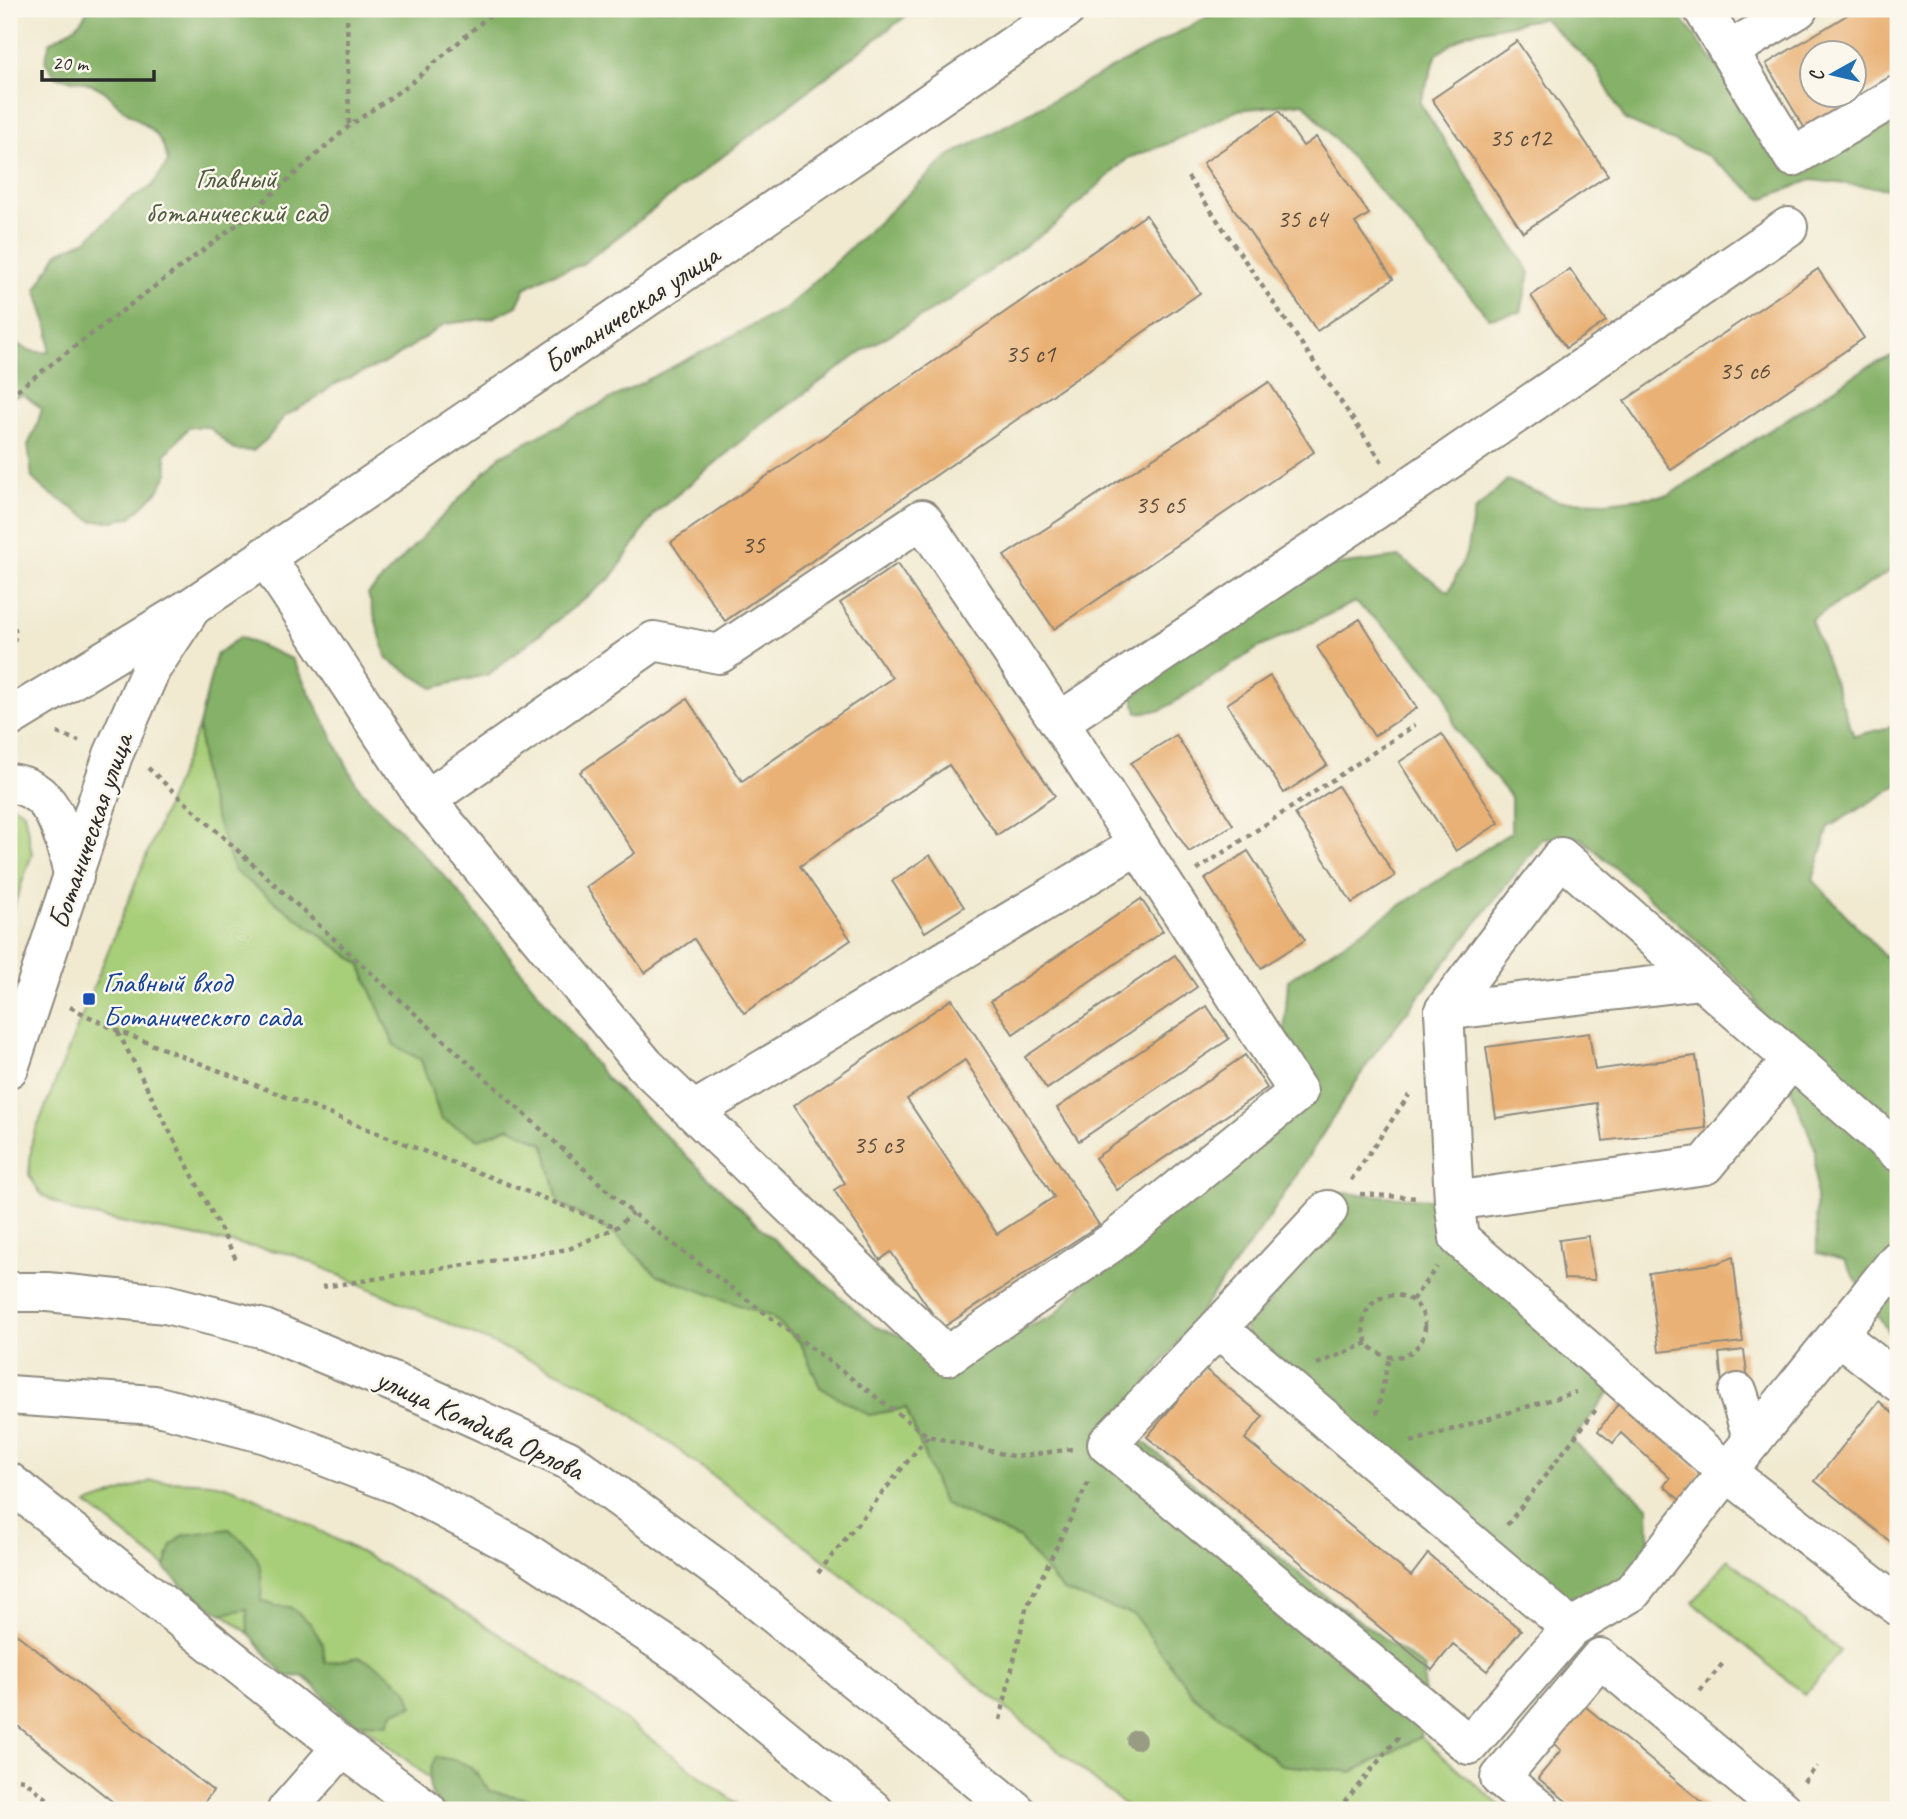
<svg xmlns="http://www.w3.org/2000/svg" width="1907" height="1819" viewBox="0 0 1907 1819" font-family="Caveat,sans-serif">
<rect width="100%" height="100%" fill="#fbf7ec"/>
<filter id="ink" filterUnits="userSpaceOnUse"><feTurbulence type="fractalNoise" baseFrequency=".0143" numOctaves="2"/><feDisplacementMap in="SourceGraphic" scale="14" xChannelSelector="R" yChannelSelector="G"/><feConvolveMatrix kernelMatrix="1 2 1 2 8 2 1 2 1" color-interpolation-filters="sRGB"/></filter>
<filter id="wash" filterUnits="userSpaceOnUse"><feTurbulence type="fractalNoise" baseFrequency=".00686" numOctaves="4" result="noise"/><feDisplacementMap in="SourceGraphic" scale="28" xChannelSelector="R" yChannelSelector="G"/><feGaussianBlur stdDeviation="1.57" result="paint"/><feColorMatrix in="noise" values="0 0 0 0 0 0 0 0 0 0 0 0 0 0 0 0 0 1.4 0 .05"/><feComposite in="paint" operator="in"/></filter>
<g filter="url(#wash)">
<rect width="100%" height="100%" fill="#f1ead1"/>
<g fill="#a7ce78" stroke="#697c52" stroke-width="2">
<polygon points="199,725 203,779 276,903 360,964 394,1045 421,1060 441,1119 479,1139 509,1127 544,1144 559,1203 616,1235 657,1275 772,1317 801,1343 820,1387 869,1415 906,1408 943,1503 1020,1539 1063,1591 1134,1614 1193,1695 1352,1772 1421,1737 1505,1810 1131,1810 809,1548 600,1391 292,1254 139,1226 71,1211 41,1194 29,1175 32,1140"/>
<polygon points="9,803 24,812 32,854 9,920"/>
<path d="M151,1481C171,1482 208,1480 225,1486C265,1499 302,1522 339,1541C483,1616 617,1711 745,1810H469L87,1504Z"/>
<polygon points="1728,1559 1840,1651 1805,1695 1693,1602"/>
</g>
<g fill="#85b168" stroke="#586e4a" stroke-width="2">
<path d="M87,9H915L581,265L549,275L525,288L517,306L492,318L445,324L391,360L333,385L317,398L284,417L267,439L253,451L234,450L209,427H189L165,455L168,473L158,491L131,517L113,521H93L46,491L32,478L28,445L36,428L42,409L24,395L9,397V337C22,349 31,353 49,352V330L36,289L58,253L88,239L127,201L151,187L168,162C162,131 147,127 124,110C117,105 111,96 104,91C91,82 72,80 56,77L45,61L50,42C63,34 84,25 87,9Z"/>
<polygon points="1222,9 1675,9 1754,117 1833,150 1898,111 1898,190 1811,180 1762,199 1708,156 1625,120 1595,67 1543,18 1468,33 1437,54 1420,103 1530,273 1521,312 1489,318 1304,103 1238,110 1167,144 1128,158 1056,224 948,301 864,350 760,426 655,513 612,577 489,674 433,688 387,659 368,594 500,456 786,308 949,156"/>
<polygon points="1898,353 1898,566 1811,620 1854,736 1898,725 1898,785 1829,827 1813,880 1898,970 1898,1348 1844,1260 1817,1253 1815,1148 1753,995 1678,923 1581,838 1543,838 1374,1054 1267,1221 1132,1404 1137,1436 1328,1598 1425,1668 1421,1737 1352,1772 1281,1765 1193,1695 1134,1615 1063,1591 1020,1539 943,1503 906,1408 869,1415 820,1387 801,1343 772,1317 657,1275 616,1235 559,1203 544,1144 509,1127 479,1139 441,1119 421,1060 394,1045 360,964 234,871 203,779 199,725 216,655 240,637 292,659 358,787 452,884 606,1078 763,1230 874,1326 958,1357 1054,1316 1116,1246 1277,1133 1288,980 1511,832 1511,797 1456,730 1444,690 1397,638 1355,602 1258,648 1162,710 1137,713 1123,654 1254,576 1399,557 1449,592 1466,554 1474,512 1507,480 1558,501 1605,502 1669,495 1866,368"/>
<polygon points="1342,1193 1454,1201 1459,1238 1620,1379 1572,1441 1648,1506 1650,1569 1576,1619 1245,1333 1243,1300 1260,1314 1339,1212 1328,1210"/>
<path d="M229,1529C260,1555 263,1560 261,1601L275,1606L290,1607L310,1623L323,1644L325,1663L359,1657L378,1666L407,1689L413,1706L393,1712L388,1724L357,1723L342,1715L305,1676L286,1677L248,1633L247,1609L222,1614L188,1592L165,1568L172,1545L184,1535Z"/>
<path d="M436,1757C467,1761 471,1764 489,1791L539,1801L547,1810H490L489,1808C478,1809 466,1811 455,1810C427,1807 424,1777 436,1757Z"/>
</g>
<g id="blocks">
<g fill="#e9b174" fill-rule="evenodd">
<path d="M1857,9H1898V73L1805,129L1766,64ZM1812,52H1854V94H1812Z"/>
<polygon points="1517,41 1608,175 1523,232 1432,99"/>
<polygon points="1279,111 1303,146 1316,137 1369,214 1355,223 1393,279 1317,331 1203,163"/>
<polygon points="1146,215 1200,293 725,621 671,542"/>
<polygon points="1570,269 1606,321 1566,348 1531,296"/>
<polygon points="1818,269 1864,338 1671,470 1624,401"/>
<polygon points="1269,382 1314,452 1054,629 1004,556"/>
<polygon points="897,564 1055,796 997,835 949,765 800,866 851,940 744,1013 694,939 645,973 586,887 635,853 580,772 687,699 742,781 892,678 840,603"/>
<polygon points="1360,619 1417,708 1374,736 1317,647"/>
<polygon points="1270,676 1327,765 1284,793 1227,704"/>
<polygon points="1442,734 1499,823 1456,851 1399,762"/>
<polygon points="1176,735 1233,825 1189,852 1131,763"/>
<polygon points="1338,786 1395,876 1352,903 1295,814"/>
<polygon points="1248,851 1305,940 1261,968 1205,879"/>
<polygon points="930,855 964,907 925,932 892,881"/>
<polygon points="1141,899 1163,931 1013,1034 991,1001"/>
<polygon points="1175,955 1197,987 1047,1089 1025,1057"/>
<path d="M952,999L1099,1225L942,1328L891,1252L880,1260L834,1190L845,1183L793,1106ZM965,1060L1054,1197L997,1234L907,1099Z"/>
<polygon points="1207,1006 1229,1039 1079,1141 1057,1108"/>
<polygon points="1589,1033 1595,1070 1696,1056 1706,1128 1603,1141 1597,1103 1496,1118 1486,1047"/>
<polygon points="1245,1055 1267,1088 1117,1190 1095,1158"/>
<polygon points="1588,1236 1595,1280 1564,1279 1559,1240"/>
<polygon points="1733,1257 1743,1342 1659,1352 1649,1273 1718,1263"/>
<polygon points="1744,1350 1748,1382 1722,1385 1719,1353"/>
<polygon points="1204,1368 1263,1416 1245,1439 1411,1576 1428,1554 1521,1630 1487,1671 1453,1644 1432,1670 1147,1437"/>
<polygon points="1621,1400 1702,1472 1681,1501 1664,1486 1670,1478 1621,1433 1613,1443 1598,1431"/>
<polygon points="1879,1401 1898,1418 1898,1548 1815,1481"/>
<polygon points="9,1628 213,1791 198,1810 123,1810 9,1719"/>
<polygon points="1575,1698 1712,1810 1577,1810 1538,1778 1561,1750 1553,1743"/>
</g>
</g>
</g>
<g filter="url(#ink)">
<use href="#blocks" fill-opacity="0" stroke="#8e8a7e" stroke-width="2"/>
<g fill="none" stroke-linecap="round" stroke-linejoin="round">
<defs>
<g id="minor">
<polyline points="1703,9 1793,157 1898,95"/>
<polyline points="1729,51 1798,9"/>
<polyline points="265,556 426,800 645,1065 947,1356 1111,1243 1298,1092 1138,845 694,1111"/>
<polyline points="1059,722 1402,492 1788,227"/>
<polyline points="426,800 654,641 719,654 922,519 1059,722 1138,845"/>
<polyline points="1444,1011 1701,980"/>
<polyline points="1898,1152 1561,857 1444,1011 1454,1201 1459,1238 1727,1472 1898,1260"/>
<polyline points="1454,1201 1705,1165 1792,1059"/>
<polygon points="1218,1328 1571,1628 1469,1745 1107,1444"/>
<polyline points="1218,1328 1328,1210"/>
<polyline points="1838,1335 1898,1382"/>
<polyline points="1738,1393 1753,1440"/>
<polyline points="9,1482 342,1747 427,1810"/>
<polyline points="1571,1628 1632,1592 1727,1472 1898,1606"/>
<polyline points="287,1810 342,1747"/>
<polyline points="1540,1810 1500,1778 1600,1658 1782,1810"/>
</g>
<g id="major">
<polyline points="9,718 193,606 531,377 1066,9"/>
<path d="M9,783C58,788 63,838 74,877"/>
<polyline points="9,1068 113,755 151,669 188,613"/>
<polyline points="9,1292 48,1292 166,1304 264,1329 424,1395 568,1460 731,1579 1015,1810"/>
<polyline points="9,1395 154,1405 266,1434 399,1485 521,1549 690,1661 873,1810"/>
</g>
</defs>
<use href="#minor" stroke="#8e8a7e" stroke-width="42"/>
<use href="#major" stroke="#8e8a7e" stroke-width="42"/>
<g stroke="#8e8a7e" stroke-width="4.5" stroke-dasharray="5 5" stroke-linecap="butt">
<polyline points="347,9 349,125"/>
<polyline points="1188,177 1382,462"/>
<polyline points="9,396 239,223 349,126 410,84 497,9"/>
<polyline points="9,608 16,633 9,664"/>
<polyline points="57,733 79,741"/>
<polyline points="148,768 632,1213 928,1436 1016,1457 1072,1449"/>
<polyline points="1197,870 1415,725"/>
<polyline points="70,1007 118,1031 617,1227"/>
<polyline points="118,1032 237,1261"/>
<polyline points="1351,1180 1409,1095"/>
<polyline points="1360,1194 1418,1198"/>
<polyline points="322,1287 569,1249 617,1227 632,1213"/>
<circle cx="1394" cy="1326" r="31"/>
<polyline points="1412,1300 1437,1267"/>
<polyline points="1317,1364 1368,1343"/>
<polyline points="1377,1414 1389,1357"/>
<polyline points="1411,1442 1576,1392"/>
<polyline points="1507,1525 1598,1407"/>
<polyline points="818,1573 928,1436"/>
<polyline points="1700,1691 1724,1662"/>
<polyline points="1000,1720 1026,1609 1090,1479"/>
<polyline points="9,1778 24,1780 61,1810"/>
<polyline points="1804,1782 1817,1766"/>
<polyline points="1338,1810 1401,1734"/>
</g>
<use href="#minor" stroke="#fff" stroke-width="38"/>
<use href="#major" stroke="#fff" stroke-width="38"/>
</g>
<circle fill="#989c82" cx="1136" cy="1740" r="10"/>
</g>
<rect fill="#1a4fb4" stroke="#fbf7ec" stroke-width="2.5" x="82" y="992" width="14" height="14" rx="3.5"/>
<g text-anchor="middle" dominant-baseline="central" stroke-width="5" stroke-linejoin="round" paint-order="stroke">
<g font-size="26" fill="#5a4c3d">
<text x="1520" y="137">35 с12</text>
<text x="1302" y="218">35 с4</text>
<text x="1030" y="353">35 с1</text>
<text x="1744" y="370">35 с6</text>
<text x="1160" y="504">35 с5</text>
<text x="753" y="544">35</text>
<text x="878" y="1144">35 с3</text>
</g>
<g font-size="30" fill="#505c42" stroke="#fbf7ec">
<text x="236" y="178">Главный<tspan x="236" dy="34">ботанический сад</tspan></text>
</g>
<g font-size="30" fill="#2b2b2b" stroke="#fbf7ec">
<text transform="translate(631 309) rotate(-34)">Ботаническая улица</text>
<text transform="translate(90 831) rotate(-71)">Ботаническая улица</text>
<text transform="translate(480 1424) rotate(25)">улица Комдива Орлова</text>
</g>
<g font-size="30" fill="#164399" stroke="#fbf7ec" text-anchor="start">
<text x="103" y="982">Главный вход<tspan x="103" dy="34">Ботанического сада</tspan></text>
</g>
</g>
<rect width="1907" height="1819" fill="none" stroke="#fbf7ec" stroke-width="35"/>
<g transform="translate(1833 74) rotate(262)"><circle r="33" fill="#fbf7ec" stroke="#a8a59f" stroke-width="2"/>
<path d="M0-5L12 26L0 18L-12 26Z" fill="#1f6fb2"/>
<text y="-10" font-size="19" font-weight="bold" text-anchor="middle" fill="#2b2b2b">С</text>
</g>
<path d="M42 70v10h112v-10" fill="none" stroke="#2b2b2b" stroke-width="3.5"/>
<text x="52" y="70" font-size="21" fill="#2b2b2b" stroke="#fbf7ec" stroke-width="5" paint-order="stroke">20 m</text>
</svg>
